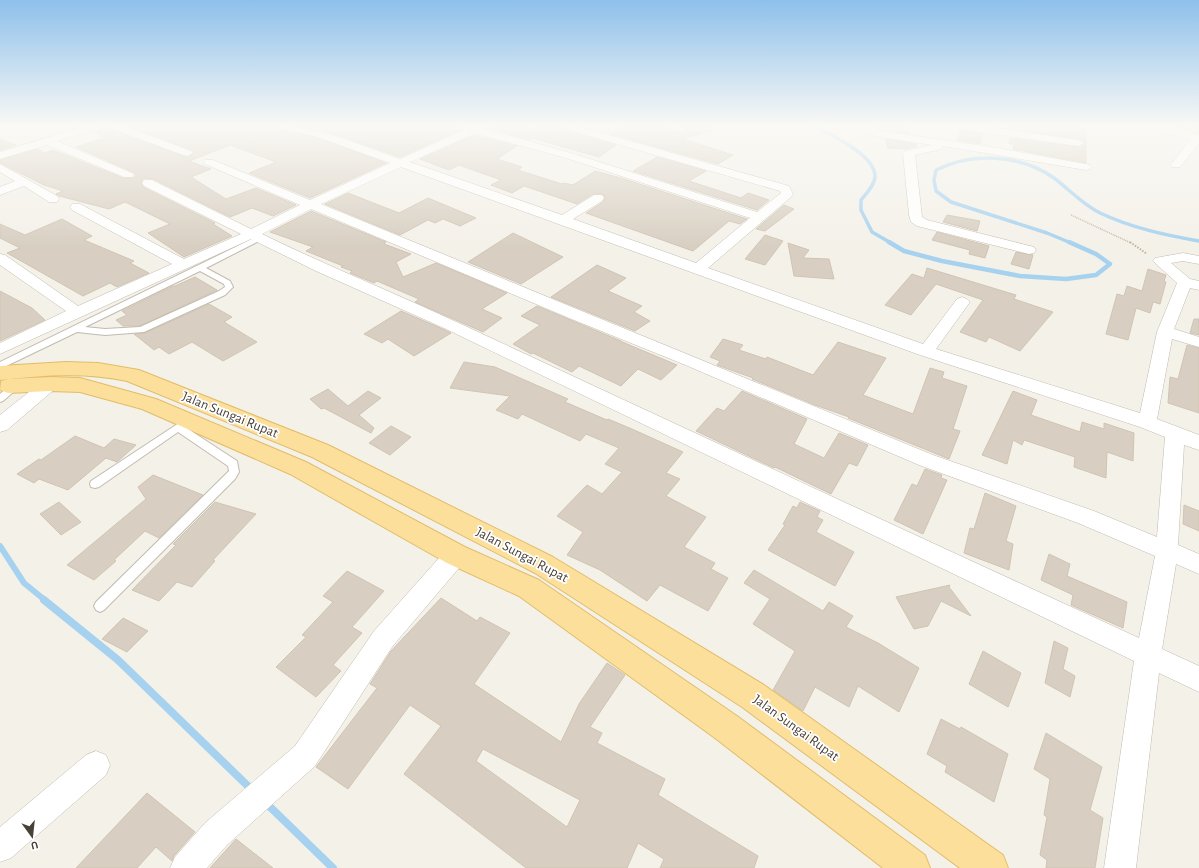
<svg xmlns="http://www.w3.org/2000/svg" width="1199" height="868" viewBox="0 0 1199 868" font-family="'Alegreya Sans',sans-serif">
<rect width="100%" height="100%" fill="#f4f1e9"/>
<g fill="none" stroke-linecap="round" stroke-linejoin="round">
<g stroke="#a7d2ef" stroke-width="3.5">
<path d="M815,126C832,136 874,154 875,176C875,185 866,194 861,200V210L872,232L891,243"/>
<path d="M1071,243L1047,233L951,202L936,191L934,180L936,170C972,152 1020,154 1054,178C1070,190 1082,204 1100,213C1132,228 1165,235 1199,241"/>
</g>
<polyline stroke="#a7d2ef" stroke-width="4.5" points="889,242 904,251 942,261 1020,276 1066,279 1096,275 1110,264 1096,254 1069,242"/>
<polyline stroke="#a7d2ef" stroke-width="6" points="0,546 24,583 46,601"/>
<g stroke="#a7d2ef" stroke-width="8">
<polyline points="44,600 118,660 253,791"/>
<polyline points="265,802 333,868"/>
</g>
</g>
<g fill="#d8cfc2" stroke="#d0c4b2" fill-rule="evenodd">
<polygon points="128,126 276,126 278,129 315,137 386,163 310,198 249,173 276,162 230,145 189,161 211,169 191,177 226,199 256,188 296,205 273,216 252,208 230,217 153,179 144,178 141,182 143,187 215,223 213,224 232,236 184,257 148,233 170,224 125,202 109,209 59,196 56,194 63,191 44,185 0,163 0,160 38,149 44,153 53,150 123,178 133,178 136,175 133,172 76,147 105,138 94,132 109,127 110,129 183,156 188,157 194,153 192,150"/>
<polygon points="296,126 449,126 461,130 400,157 340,136"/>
<polygon points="499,126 520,126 536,130 543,126 550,126 616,145 599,157 532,138 529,140 493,129"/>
<polygon points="625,126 664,126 666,129 682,133 688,130 685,126 712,126 713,130 683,139 733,155 718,164 610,134"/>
<polygon points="879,126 906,126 910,134 881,130"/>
<polygon points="1011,126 1066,126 1086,129 1086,163 1013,149 1014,144 1009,144 1010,138 1079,147 1085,142 1079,139 1011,129"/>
<polygon points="961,130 983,134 980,144 957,140"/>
<polygon points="474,135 517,146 497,159 522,167 518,170 562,184 564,183 573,185 595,171 621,178 747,219 740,224 729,221 693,251 586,213 603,202 605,197 602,194 593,194 577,204 524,186 512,193 491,185 501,180 459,165 449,170 420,159"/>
<polygon points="0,139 16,145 0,150"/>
<polygon points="885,139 916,144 917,146 906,149 888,148"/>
<polygon points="657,157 706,171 689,181 741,198 748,193 769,200 757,210 633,171"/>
<polygon points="348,193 399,213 428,198 476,218 460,226 443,219 435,223 428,220 400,235 325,204"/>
<polygon points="784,205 794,209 765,231 756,229"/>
<polygon points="311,211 386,242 384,244 411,254 396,262 403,277 436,263 507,293 482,309 502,318 483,332 415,302 419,299 377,281 374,283 350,273 352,271 341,267 343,266 306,251 313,247 270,232"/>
<polygon points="947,215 980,221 977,231 943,222"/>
<polygon points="62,219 92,236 84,240 134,261 130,263 149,273 117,287 110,283 83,296 7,253 20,248 0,238 0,224 25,235"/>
<polygon points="937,232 989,246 985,258 969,254 970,250 932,240"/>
<polygon points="513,233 563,257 521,284 468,262"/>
<polygon points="765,235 783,241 765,265 745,259"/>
<polygon points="788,243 809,250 803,258 829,259 834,279 794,276"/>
<polygon points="1016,252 1033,255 1029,269 1011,264"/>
<polygon points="597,265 626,278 608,291 642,306 634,312 650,321 635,331 551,297"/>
<polygon points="927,268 1016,295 1014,299 1053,312 1020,351 989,337 986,342 960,332 983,300 936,284 911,315 885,305 912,274 924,278"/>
<polygon points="1148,269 1166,275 1164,281 1166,282 1160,304 1153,302 1150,313 1136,308 1128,340 1106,334 1117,294 1124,296 1127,286 1142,291"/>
<polygon points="195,277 217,290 140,326 123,326 116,320 127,315 122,311 173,286 175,286"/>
<polygon points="0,291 32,308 45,320 0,341"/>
<polygon points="209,304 232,317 224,322 257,342 223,361 192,342 169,354 159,347 154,350 134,334 145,333"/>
<polygon points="537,306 621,341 620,341 677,365 661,380 638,369 621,386 579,366 572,372 533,353 531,354 513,344 540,325 521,316"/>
<polygon points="401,311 445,330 451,333 414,356 388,339 382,343 364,334"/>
<polygon points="1194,319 1199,319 1199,335 1190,333"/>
<polygon points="723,339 743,345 739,350 766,359 767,357 813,375 838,342 886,358 863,395 913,414 930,368 944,372 942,378 967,386 953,429 960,431 949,459 848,418 849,417 815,405 752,379 753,378 717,365 720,361 710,357"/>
<polygon points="1187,345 1199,348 1199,413 1168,403 1170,377 1178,379"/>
<polygon points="464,362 495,367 568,399 565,402 607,420 608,419 632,429 683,452 666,473 680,479 666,496 706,517 684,547 715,563 711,569 728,578 708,611 660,585 647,601 600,570 567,555 583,532 557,516 587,485 602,494 622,472 605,464 619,448 586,434 580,441 522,414 518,419 496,410 510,396 450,388"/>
<polygon points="328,389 348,406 368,391 381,398 359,415 374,428 371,433 324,408 321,409 310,399"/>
<polygon points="742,391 807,419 794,444 824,458 839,433 868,445 857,466 849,463 831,494 775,467 774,468 696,431 717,408 724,411"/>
<polygon points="1013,391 1037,400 1031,415 1080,432 1082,422 1104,429 1104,423 1134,433 1133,461 1107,452 1106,478 1074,467 1075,457 1024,440 1022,445 1013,440 1007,464 982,455"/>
<polygon points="391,426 411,437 390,455 369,443"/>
<polygon points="75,436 104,448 114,439 136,445 117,462 106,458 68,490 39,479 34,483 17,474 39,459 41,460"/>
<polygon points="925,469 942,475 941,478 947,480 923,534 894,520 912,484 917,486"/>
<polygon points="153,475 203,495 159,538 145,531 114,560 116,561 94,580 67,565 146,499 138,487"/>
<polygon points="985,493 1016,506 1006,541 1013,544 1009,570 964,553 970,528 974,529"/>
<polygon points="59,502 81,522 61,535 40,514"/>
<polygon points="215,502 256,514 213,560 215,561 192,587 177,582 159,601 132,590 176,545 173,544"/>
<polygon points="800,502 820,511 817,517 823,520 816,532 854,552 835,586 768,550 785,525 783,524 793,506 797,508"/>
<polygon points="1184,505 1199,511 1199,531 1183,524"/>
<polygon points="1049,554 1070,564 1067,576 1127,602 1123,628 1071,605 1073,595 1041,580"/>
<polygon points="754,570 823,611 829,602 853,616 846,627 878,643 919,668 899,712 858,686 849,707 815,687 803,711 773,690 795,651 753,624 770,599 744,583"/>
<polygon points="347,571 384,591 352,627 362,633 333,665 341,671 316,697 276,667 306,637 302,635 333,602 323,596"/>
<polygon points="950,585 949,587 971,616 941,601 928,626 914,629 896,597"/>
<path d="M441,598L477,621L480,617L510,633L474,684L561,742L579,704L607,663L625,675L590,727L602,733L597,743L665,779L658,795L758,856L754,868H660L664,859L638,843L627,868H526L404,774L441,726L410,705L348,789L316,767L377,688L370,684L391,651ZM483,749L580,800L567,827L476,761Z"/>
<polygon points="123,618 148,631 127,652 102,639"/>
<polygon points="1054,641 1068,648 1063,669 1075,676 1070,697 1045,683"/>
<polygon points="983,651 1021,673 1008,707 969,684"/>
<polygon points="941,719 960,729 961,727 1008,754 994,802 945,772 947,766 927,754"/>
<polygon points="1046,733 1102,767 1090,810 1103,818 1095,868 1046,868 1047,860 1040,855 1047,817 1044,815 1050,779 1034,769"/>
<polygon points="147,793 195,832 174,856 172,861 156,847 137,868 76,868"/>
<polygon points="236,839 273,868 210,868"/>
</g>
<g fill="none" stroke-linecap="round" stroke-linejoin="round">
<defs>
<g id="lane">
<path d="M256,237H259L263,239L206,268L230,281L233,287L225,295L144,332L105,335L77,332L0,369V362ZM200,271L224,284L225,287L219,291L140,327L105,329L85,327Z"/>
<polygon points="16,382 19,383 21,385 19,387 3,401 0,402 0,394 13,383"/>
<polygon points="182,421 187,424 185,427 237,461 239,472 235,479 104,610 100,612 96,610 94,606 96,602 229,471 228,466 178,432 99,487 95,488 91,487 90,484 91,481"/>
</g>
<g id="street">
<polygon points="85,126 100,126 99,128 57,141 132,173 134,175 132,177 124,177 47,145 0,159 0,152"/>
<polygon points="110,126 124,126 191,151 193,153 187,156 183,155 111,128"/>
<path d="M277,126C319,126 360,145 400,159L464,130L461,127L462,126H485L483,128L574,154L757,212L781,193L780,191L562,128L561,126H577L789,186L793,194L791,197L708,268L923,344L957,299L962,297L967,299L970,302L936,349L1140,413L1157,332L1177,283L1153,261L1155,258L1183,253L1199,256V264L1183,261L1171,263L1190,279L1199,281V290L1190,288L1174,329L1199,337V347L1172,339L1157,419L1199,435V450L1184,445L1178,545L1199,554V574L1176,564L1162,649L1199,666V692L1159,673L1136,868H1104L1134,661L446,329L316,271L251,239L0,354V343L66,311L0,265V254L5,255L78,306L172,264L72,210L70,207L72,204H80L184,259L241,234L144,186L142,183L144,180H152L251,229L300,205L205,164L203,162L205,160H213L310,200L390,163L315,136L278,128ZM474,133L566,158L750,218L696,263L573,219L602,201L604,198L602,195H594L562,215L410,162ZM401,167L920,355L1140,427L1165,437L1157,537L1094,511L933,455L321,204ZM311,209L569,318L683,364L919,465L1078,523L1155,556L1139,638C912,534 686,429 461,324C395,293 327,266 262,234Z"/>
<polygon points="665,126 682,126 687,129 682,132 666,128"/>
<polygon points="859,126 871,126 881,131 991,147 1086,164 1090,165 1092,167 1090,169 1086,170 943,146 942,149 915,155 922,217 927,220 1034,247 1036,250 1034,253 1029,254 917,226 911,222 909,215 903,153 905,151 932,145 874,136"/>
<polygon points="956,126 982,126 1079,140 1084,143 1079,146 961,129 957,128"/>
<path d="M1158,126H1172L1199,135V144L1180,167H1172L1170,165L1191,139C1181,136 1164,134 1158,126Z"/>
<polygon points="0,164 57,196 59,199 57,202 49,202 24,186 0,195 0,187 15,181 0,172"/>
<polygon points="50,378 56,380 59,384 56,388 7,430 0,432 0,415 44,380"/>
<polygon points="456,546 464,548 467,555 464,562 392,647 315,766 227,845 207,868 170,868 175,857 205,823 295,746 374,631 448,548"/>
<polygon points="96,751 106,755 110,765 106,775 11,858 0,862 0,827 86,755"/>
</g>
<g id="primary">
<polygon points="1181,126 1199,127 1199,135 1183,129"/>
<path d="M66,362L98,363L139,370L328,445L553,557L764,685L1003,855L1008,868H960L742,707L535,573L312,457L127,381C85,372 43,375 0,380V366Z"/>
<polygon points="50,377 80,378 156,399 306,462 465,547 539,580 737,716 925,855 930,868 883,868 715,738 519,596 447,563 290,474 142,409 80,392 50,391 8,393 0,390 1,381 8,379"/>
</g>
</defs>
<use href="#lane" stroke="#c2bbaf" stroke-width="2"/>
<use href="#street" stroke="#c2bbaf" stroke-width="1"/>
<use href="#primary" stroke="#e1bd6a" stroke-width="2"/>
<polyline stroke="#c1b49d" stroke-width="1.5" stroke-dasharray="1 1" stroke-linecap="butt" points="1071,215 1131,243"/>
<polyline stroke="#c1b49d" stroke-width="2" stroke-dasharray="1.5 1.5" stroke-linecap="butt" points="1130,242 1147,254"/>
<use href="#lane" fill="#fff" fill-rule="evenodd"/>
<use href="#street" fill="#fff" fill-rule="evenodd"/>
<use href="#primary" fill="#fcdf9a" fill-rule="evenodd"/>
</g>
<linearGradient id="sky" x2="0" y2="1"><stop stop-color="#8ec0eb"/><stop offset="0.51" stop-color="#faf9f5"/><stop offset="1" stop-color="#faf9f5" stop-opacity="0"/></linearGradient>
<rect width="1199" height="247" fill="url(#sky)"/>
<g text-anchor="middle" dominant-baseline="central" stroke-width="3.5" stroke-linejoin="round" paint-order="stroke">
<g font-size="14" fill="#484137" stroke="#fff">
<text transform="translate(230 415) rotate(22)">Jalan Sungai Rupat</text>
<text transform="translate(522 555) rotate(28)">Jalan Sungai Rupat</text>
<text transform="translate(796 728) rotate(36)">Jalan Sungai Rupat</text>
</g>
</g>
<g transform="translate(32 836) rotate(165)" stroke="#ffffff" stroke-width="3" paint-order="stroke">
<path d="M0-3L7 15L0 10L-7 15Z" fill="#484137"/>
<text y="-6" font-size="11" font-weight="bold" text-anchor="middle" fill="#484137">U</text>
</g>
</svg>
